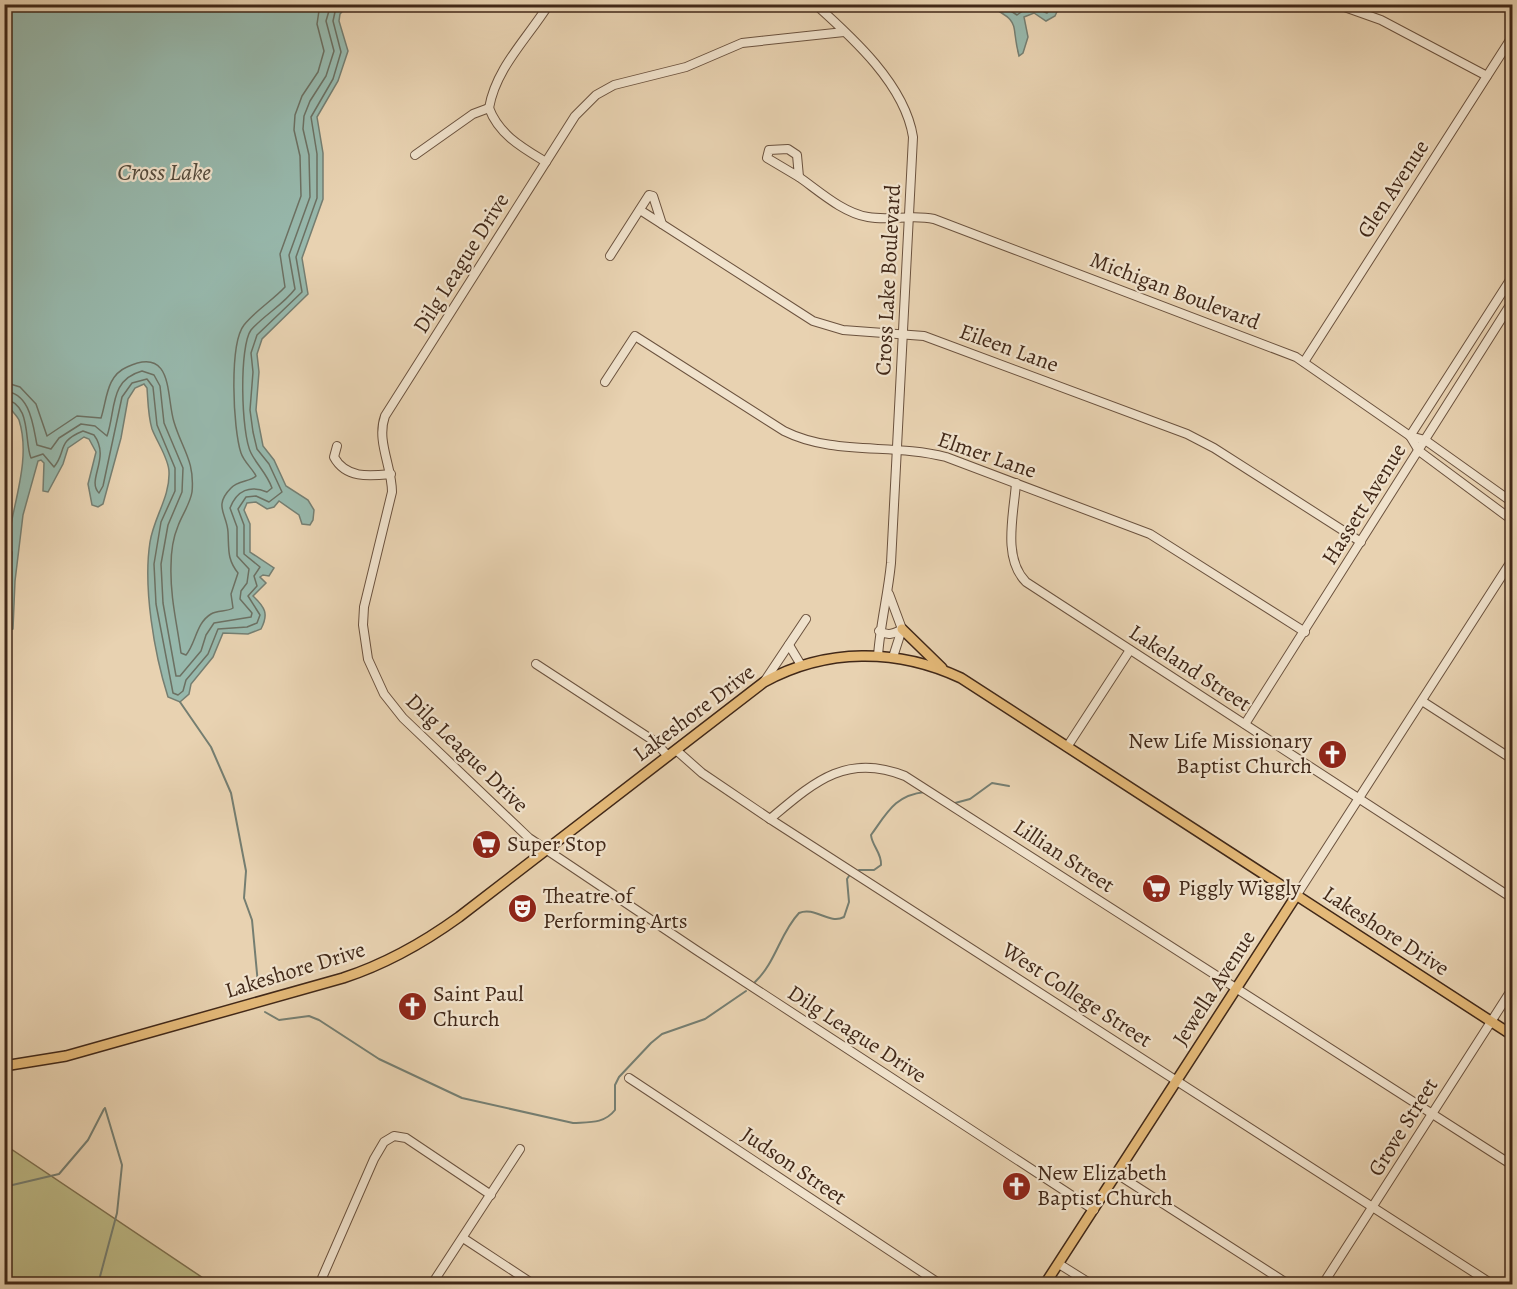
<svg xmlns="http://www.w3.org/2000/svg" width="1517" height="1289" viewBox="0 0 1517 1289" font-family="Alegreya,serif">
<rect width="100%" height="100%" fill="#e8d2b1"/>
<filter id="stains"><feTurbulence type="fractalNoise" baseFrequency=".00333" numOctaves="4"/><feColorMatrix values="0 0 0 0 .2 0 0 0 0 .09 0 0 0 0 .02 0 0 0 .5 -.17"/></filter>
<radialGradient id="worn" r=".72"><stop offset=".6" stop-color="#630" stop-opacity="0"/><stop offset="1" stop-color="#630" stop-opacity=".3"/></radialGradient>
<polygon fill="#bdba87" stroke="#7f7150" stroke-width="1.5" points="4,1145 5,1145 212,1284 5,1284"/>
<g fill="#97b8ac" stroke="#757e71" stroke-width="1.5">
<path d="M4,5H348L340,14L339,21L348,51L338,81L317,117L323,153V199L302,258L308,294L262,339L257,354L259,372L256,410L263,446L274,460L286,486L308,500L314,510L313,520L310,525L302,524L299,515L279,501L274,507L267,509L256,502L247,503L244,510L250,524V552L274,568L269,576L263,575L260,577L266,583L253,596C265,607 269,614 261,629L248,634L223,633L213,657L191,684L189,694L180,702L168,697C154,653 143,587 150,542C154,517 170,497 169,472C169,459 157,442 152,429C148,416 148,401 147,388L144,384L135,388L128,399L121,438L103,504L98,507L92,505L88,484L96,452L89,439L84,437L68,448L63,464L48,492L43,491L44,463L41,460L38,461L23,515L15,581L13,629L7,631L6,628C4,602 4,575 7,549C11,508 32,461 19,420C16,414 9,408 4,402Z"/>
<path d="M987,5H1060L1055,16L1046,21L1034,13L1024,17L1028,37L1023,53L1019,56C1010,22 1023,23 987,5Z"/>
</g>
<g fill="none" stroke-linecap="round" stroke-linejoin="round">
<g stroke="#6c7062" stroke-width="1.5">
<path d="M1000,4L1017,15C1030,5 1033,7 1047,13L1054,4"/>
<path d="M4,382L20,387L36,404L47,436L77,416L101,418C107,400 106,376 127,367C174,345 166,397 174,422C182,449 195,461 192,492C190,504 182,515 178,526C173,538 171,553 171,566C170,596 177,624 181,653L186,655C196,643 196,623 211,614C218,610 227,612 233,608L231,594L238,573C227,559 229,550 228,532C227,514 213,506 231,488C238,480 250,482 256,476C252,468 244,462 241,453C233,429 229,344 244,325C255,311 273,300 285,287L280,254L301,196L300,156L294,130L295,115L302,96L318,72L324,51L317,24L320,4"/>
<path d="M4,391C31,393 33,426 37,445L51,449L59,438L81,424L95,426L107,436C116,410 109,380 142,371L154,375L160,386L164,423L183,468L182,492L168,525L161,564L163,603L176,676H180L201,651L206,635L214,623L251,617L252,613L240,599L241,591L247,583L249,569L237,556V527L230,508C237,490 250,485 267,492L272,488C267,474 257,465 251,453C241,434 239,346 251,330C264,315 283,305 295,289L289,255L310,197L309,155L303,129L304,116L310,101L326,76L334,51L326,21L331,4"/>
<path d="M4,399C32,403 24,442 31,458L43,454L54,467C67,451 56,442 83,431L94,435C111,458 86,480 99,493L103,486L122,397L132,383L147,379L153,387L157,425L175,468V491L161,522L154,564L156,604L173,693L178,695L183,691L186,680L208,654L218,629L247,627L257,623L260,615L248,596L257,586L254,576L260,567L244,554V525L238,509L246,497L256,496L269,502L282,492L269,464L257,449L253,432L250,410L253,372L251,353L257,335L302,292L296,257L317,198V154L311,117L333,79L341,52L333,21L335,12L340,4"/>
<polyline points="4,549 12,552 7,622 4,624"/>
</g>
<g stroke="#757e71" stroke-width="2">
<polyline points="180,702 211,747 231,793 246,871 244,898 252,920 258,984"/>
<polyline points="955,803 970,799 992,783 1009,786"/>
<path d="M859,870H874L881,865C882,853 872,846 871,835C887,813 895,795 925,792"/>
<path d="M755,982C776,962 780,933 799,913C815,906 829,925 844,917L849,902L847,879L851,873"/>
<path d="M265,1012L279,1020L309,1016L319,1020L379,1059L462,1098L573,1123C589,1122 604,1124 615,1110V1085L619,1077L651,1043L662,1034L705,1019L746,991"/>
<polyline points="4,1187 59,1174 88,1140 104,1109"/>
<polyline points="98,1284 117,1213 122,1165 105,1108"/>
</g>
<defs>
<g id="minor">
<path d="M815,4C853,38 905,85 913,137L891,563C888,595 880,625 878,656"/>
<polyline points="1336,4 1381,20 1487,76"/>
<path d="M844,32L742,43L686,67L614,85L596,95L575,116L385,416C376,441 392,466 392,492L364,607L363,625L368,659L384,694L403,718L529,838L696,950L1094,1210"/>
<path d="M489,108C496,68 527,39 549,4"/>
<path d="M489,108C499,135 523,148 546,162"/>
<polygon points="788,149 797,155 799,177 767,158 769,150"/>
<polyline points="415,155 473,114 489,108"/>
<path d="M799,177C819,191 843,213 868,217C890,221 912,214 934,219L1296,357L1410,436L1425,440L1512,502"/>
<polyline points="640,210 813,321 843,330 924,336 1187,434 1214,448 1361,542"/>
<polyline points="610,256 649,195 653,196 662,224"/>
<polyline points="1304,362 1512,37"/>
<path d="M605,382L635,336L784,431C834,456 892,443 946,457L1150,534L1305,632"/>
<polyline points="1410,436 1512,277"/>
<polyline points="1410,436 1419,451 1512,520"/>
<path d="M337,446L334,457C346,479 370,476 391,474"/>
<path d="M1016,483C1014,513 1002,558 1026,582L1512,898"/>
<polyline points="889,594 902,629 893,657"/>
<path d="M879,631C888,636 894,634 902,629"/>
<polyline points="789,645 801,665"/>
<polyline points="536,664 654,741 668,756"/>
<polyline points="764,682 806,619"/>
<polyline points="1422,701 1512,759"/>
<polyline points="1245,724 1512,302"/>
<polyline points="1067,747 1130,650"/>
<polyline points="676,750 702,773 770,819 1492,1284"/>
<path d="M770,819C813,783 846,752 905,776L1512,1165"/>
<polyline points="1296,896 1512,560"/>
<polyline points="629,1078 940,1284"/>
<polyline points="1117,1174 1288,1284"/>
<polyline points="463,1238 533,1284"/>
<polyline points="1059,1264 1091,1284"/>
<polyline points="322,1284 322,1278 374,1159 384,1142 394,1136 406,1138 491,1195"/>
<polyline points="432,1284 520,1149"/>
<polyline points="1323,1284 1512,989"/>
</g>
<g id="major">
<polyline points="902,629 942,668"/>
<path d="M4,1066L66,1056L343,978C386,964 423,943 459,917L764,682C826,648 897,648 961,678L1512,1035"/>
<polyline points="1045,1284 1296,896"/>
</g>
</defs>
<use href="#minor" stroke="#6b523e" stroke-width="10"/>
<use href="#major" stroke="#412818" stroke-width="12"/>
<use href="#minor" stroke="#f0e2cc" stroke-width="8"/>
<use href="#major" stroke="#e4b978" stroke-width="9"/>
</g>
<defs>
<symbol id="church-disc" viewBox="-11 -11 22 22"><circle r="9.5" fill="#8f2418" stroke="#f0e2cc"/><path d="M-1.2-6h2.4v3.5h3.3v2.4h-3.3V6h-2.4V-.1h-3.3v-2.4h3.3Z" fill="#fff"/></symbol>
<symbol id="supermarket-disc" viewBox="-11 -11 22 22"><circle r="9.5" fill="#8f2418" stroke="#f0e2cc"/><path d="M-6-5.5h2.5l.6 2H6L4.5 2H-2.5L-4.4-4H-6ZM-1.5 3.2a1.3 1.3 0 1 0 .1 0ZM3 3.2a1.3 1.3 0 1 0 .1 0Z" fill="#fff"/></symbol>
<symbol id="theatre-disc" viewBox="-11 -11 22 22"><circle r="9.5" fill="#8f2418" stroke="#f0e2cc"/><path d="M-5-5.5Q0-4 5-5.5V0Q5 5 0 6Q-5 5-5 0ZM-3.3-2.5H-1v1.5H-3.3ZM1-2.5H3.3v1.5H1ZM-2.8 1Q0 5.5 2.8 1Z" fill="#fff"/></symbol>
</defs>
<g fill-rule="evenodd">
<use href="#church-disc" x="1316" y="738" width="33" height="33"/>
<use href="#supermarket-disc" x="470" y="828" width="33" height="33"/>
<use href="#supermarket-disc" x="1140" y="872" width="33" height="33"/>
<use href="#theatre-disc" x="506" y="892" width="33" height="33"/>
<use href="#church-disc" x="396" y="990" width="33" height="33"/>
<use href="#church-disc" x="1000" y="1170" width="33" height="33"/>
</g>
<g text-anchor="middle" dominant-baseline="central" stroke-width="4.5" stroke-linejoin="round" paint-order="stroke">
<g font-size="22" fill="#412818" stroke="#f0e2cc">
<text transform="translate(1393 189) rotate(-57)">Glen Avenue</text>
<text transform="translate(461 263) rotate(-58)">Dilg League Drive</text>
<text transform="translate(888 280) rotate(-87)">Cross Lake Boulevard</text>
<text transform="translate(1175 291) rotate(21)">Michigan Boulevard</text>
<text transform="translate(1009 348) rotate(20)">Eileen Lane</text>
<text transform="translate(987 455) rotate(19)">Elmer Lane</text>
<text transform="translate(1364 504) rotate(-58)">Hassett Avenue</text>
<text transform="translate(1190 668) rotate(33)">Lakeland Street</text>
<text transform="translate(694 713) rotate(-37)">Lakeshore Drive</text>
<text transform="translate(467 753) rotate(44)">Dilg League Drive</text>
<text transform="translate(1064 856) rotate(33)">Lillian Street</text>
<text transform="translate(1386 931) rotate(33)">Lakeshore Drive</text>
<text transform="translate(295 970) rotate(-17)">Lakeshore Drive</text>
<text transform="translate(1214 988) rotate(-57)">Jewella Avenue</text>
<text transform="translate(1077 995) rotate(33)">West College Street</text>
<text transform="translate(857 1034) rotate(33)">Dilg League Drive</text>
<text transform="translate(1403 1127) rotate(-58)">Grove Street</text>
<text transform="translate(794 1166) rotate(34)">Judson Street</text>
</g>
<g font-size="22" fill="#412818" stroke="#f0e2cc" text-anchor="start">
<text x="1312" y="741" text-anchor="end">New Life Missionary<tspan x="1312" dy="25">Baptist Church</tspan></text>
<text x="507" y="844">Super Stop</text>
<text x="1178" y="888">Piggly Wiggly</text>
<text x="543" y="896">Theatre of<tspan x="543" dy="25">Performing Arts</tspan></text>
<text x="433" y="994">Saint Paul<tspan x="433" dy="25">Church</tspan></text>
<text x="1037" y="1173">New Elizabeth<tspan x="1037" dy="25">Baptist Church</tspan></text>
</g>
<g font-size="24" font-style="italic" fill="#564c3d" stroke="#f0e2cc">
<text x="164" y="172">Cross Lake</text>
</g>
</g>
<rect width="1517" height="1289" fill="none" stroke="#e8d2b1" stroke-width="24"/>
<rect x="6" y="6" width="1505" height="1277" fill="none" stroke="#412818" stroke-width="3"/>
<rect x="12" y="12" width="1493" height="1265" fill="none" stroke="#412818" stroke-width="1.5"/>
<rect width="100%" height="100%" filter="url(#stains)"/>
<rect width="100%" height="100%" fill="url(#worn)"/>
</svg>
